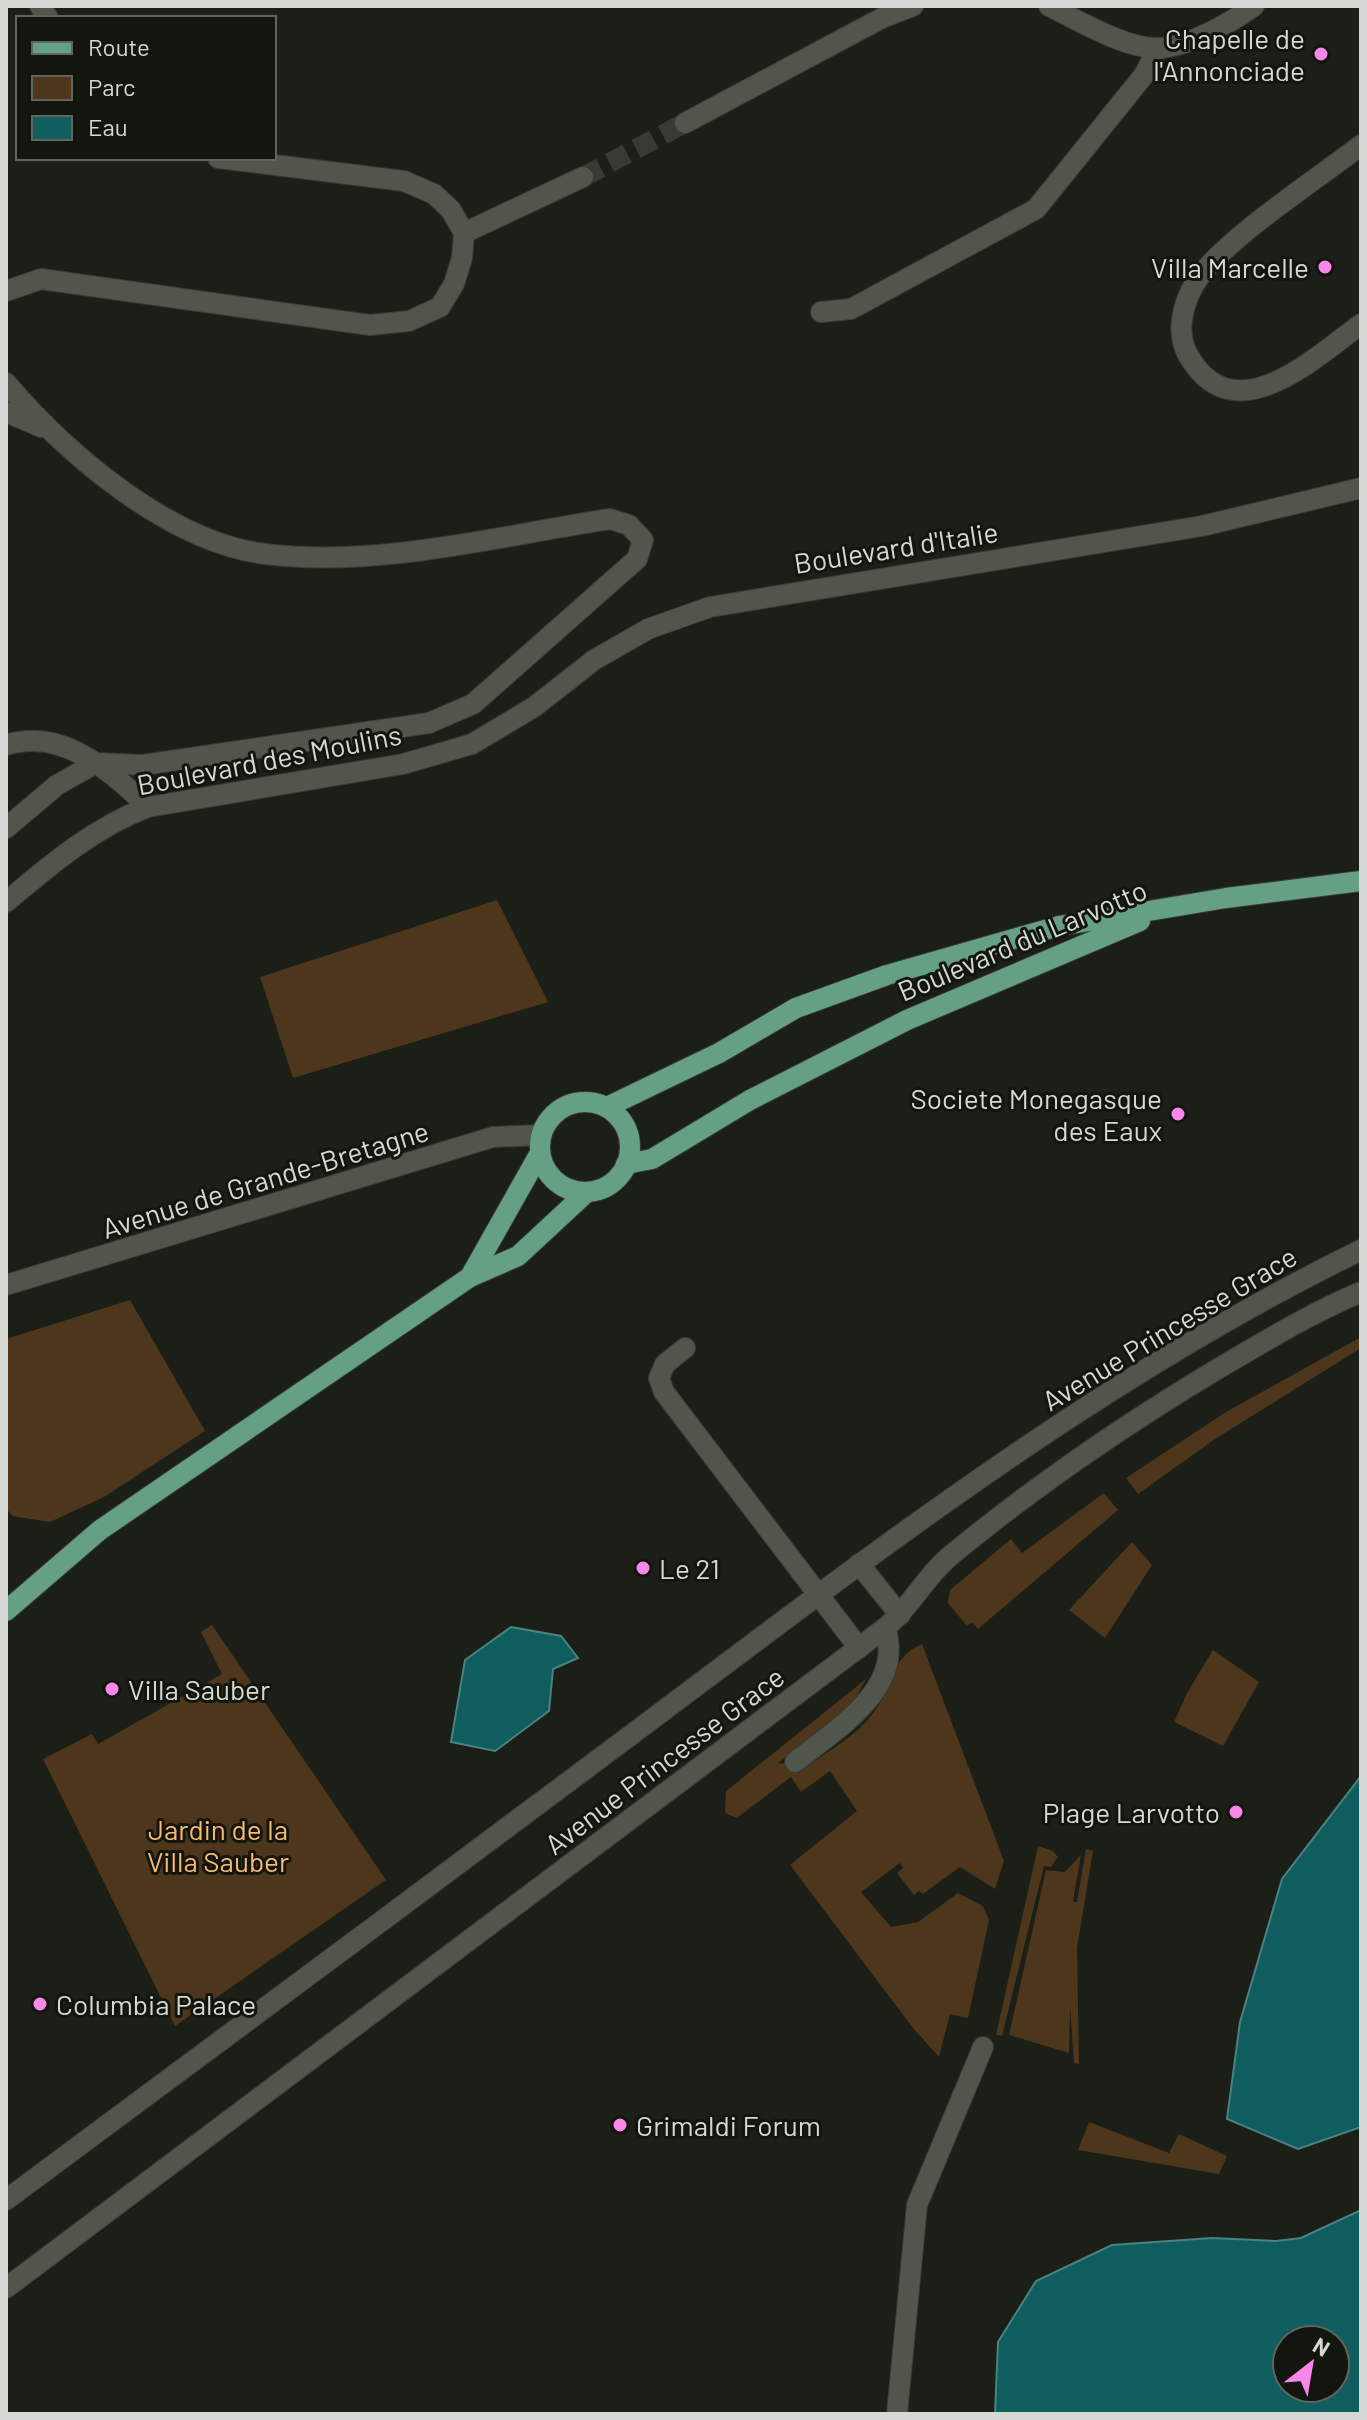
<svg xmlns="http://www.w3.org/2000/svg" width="1367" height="2420" viewBox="0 0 1367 2420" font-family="Barlow,sans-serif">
<rect width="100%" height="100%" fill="#1b1f17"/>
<g fill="#4d361b">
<polygon points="497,900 548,1002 293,1078 260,977"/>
<polygon points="130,1300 205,1431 104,1497 50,1522 12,1516 6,1508 6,1339"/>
<polygon points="1361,1337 1361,1348 1215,1439 1138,1494 1126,1478 1226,1412"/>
<polygon points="1104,1493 1118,1510 978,1629 972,1622 967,1626 948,1603 950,1590 1011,1539 1022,1553"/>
<polygon points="1132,1542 1152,1565 1105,1638 1069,1610"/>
<polygon points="212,1625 386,1880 175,2026 43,1759 92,1734 98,1744 222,1674 201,1632"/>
<path d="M922,1644L1004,1861L995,1889L960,1867L923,1894L919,1891L914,1895L897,1873L903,1868L900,1863L861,1892L891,1927L918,1922L958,1893L983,1906L989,1920L968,2018L950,2014L939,2057L913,2028L790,1865L857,1811L830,1771L801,1792L791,1777L737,1818L725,1813L726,1791L866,1679L853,1703L778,1763L806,1767C828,1751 853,1738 870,1717C895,1689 886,1660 922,1644Z"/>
<polygon points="1213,1650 1259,1682 1223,1746 1174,1722 1187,1693"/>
<polygon points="1038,1846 1053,1851 1058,1857 1051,1867 1044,1866 1002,2036 996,2035"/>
<polygon points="1086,1849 1093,1851 1077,1948 1079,2064 1074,2063 1070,2006 1069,2053 1009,2035 1046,1870 1065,1872 1081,1855 1073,1902 1077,1902"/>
<polygon points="1089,2122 1169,2153 1179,2134 1227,2156 1219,2174 1078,2150"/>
</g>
<g fill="#0f5d5e" stroke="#4b8281" stroke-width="2" fill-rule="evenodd">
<polygon points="511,1627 561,1636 578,1658 553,1669 549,1711 495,1751 451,1742 465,1660"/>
<polygon points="1361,1776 1361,2127 1298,2149 1227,2119 1240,2022 1282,1879"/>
<path d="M1361,2210V2414H995L998,2342L1036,2281L1112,2245L1212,2238L1276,2241L1301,2238ZM1287,2340H1335V2388H1287Z"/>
</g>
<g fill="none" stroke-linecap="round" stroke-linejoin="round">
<polyline stroke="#373b33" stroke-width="20" stroke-dasharray="20 10" stroke-linecap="butt" points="583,177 685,123"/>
<defs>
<g id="minor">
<polyline points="40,6 48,18"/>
<path d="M1049,6C1078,20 1125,49 1158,48C1189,47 1230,23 1254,6"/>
<polyline points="685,123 882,18 913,6"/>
<path d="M1361,145C1319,178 1218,243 1194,285C1182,306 1176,333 1188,355C1234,435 1313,359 1361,324"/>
<polyline points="464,233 583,177"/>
<polyline points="6,291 41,279 370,325 409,321 440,307 454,284 462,258 464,233 451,210 434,194 404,181 218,158"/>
<polyline points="821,312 851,309 1036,209 1144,75 1158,48"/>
<path d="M6,383C67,454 169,542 265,554C379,568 498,536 610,519L629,525L643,540L637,559L473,704L429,723L143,765L96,763L57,785L6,828"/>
<polyline points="6,412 41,427"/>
<path d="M6,745C62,727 111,771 148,807"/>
<path d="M6,902C50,865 93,828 148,807L403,764L472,744L534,707L594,660L648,629L710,607L1202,526L1361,488"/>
<polyline points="6,1285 493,1137 541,1135"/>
<polyline points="685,1348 665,1364 659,1378 664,1392 859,1648"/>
<polyline points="859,1564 900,1615"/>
<path d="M795,1762C836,1729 906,1688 885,1628"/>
<path d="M6,2200C220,2041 434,1883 647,1723C875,1552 1104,1375 1361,1250"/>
<path d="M6,2288L885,1628C910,1608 925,1577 950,1556C1035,1486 1127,1423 1221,1367C1267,1340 1311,1313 1361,1292"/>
<polyline points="897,2414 917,2205 983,2047"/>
</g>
<g id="major">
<circle cx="585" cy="1147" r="45"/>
<polyline points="607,1107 719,1053 796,1008 887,975 1059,926 1226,898 1361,881"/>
<polyline points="626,1164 652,1159 750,1100 907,1020 1140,921"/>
<polyline points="470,1277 540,1153"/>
<polyline points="6,1611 100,1530 470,1277 518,1256 587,1192"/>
</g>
</defs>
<use href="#minor" stroke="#383b36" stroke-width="22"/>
<use href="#major" stroke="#383b36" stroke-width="22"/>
<use href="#minor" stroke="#50564c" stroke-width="20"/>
<use href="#major" stroke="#66a084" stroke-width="20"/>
</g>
<g fill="#f987e9" stroke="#12160e" stroke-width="3">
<circle cx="1321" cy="54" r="8"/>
<circle cx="1325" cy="267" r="8"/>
<circle cx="1178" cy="1114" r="8"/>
<circle cx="643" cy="1568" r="8"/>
<circle cx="112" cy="1689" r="8"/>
<circle cx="1236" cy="1812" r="8"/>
<circle cx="40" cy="2004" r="8"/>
<circle cx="620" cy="2125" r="8"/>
</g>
<g text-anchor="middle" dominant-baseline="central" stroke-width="6" stroke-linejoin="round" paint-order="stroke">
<g font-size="28" fill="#d6d9d3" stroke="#12160e" text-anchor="end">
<text x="1305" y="38">Chapelle de<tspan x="1305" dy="32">l'Annonciade</tspan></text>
<text x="1309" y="267">Villa Marcelle</text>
<text x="1162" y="1098">Societe Monegasque<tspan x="1162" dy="32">des Eaux</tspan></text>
<text x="659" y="1568" text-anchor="start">Le 21</text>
<text x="128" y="1689" text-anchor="start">Villa Sauber</text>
<text x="1220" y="1812">Plage Larvotto</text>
<text x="56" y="2004" text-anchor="start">Columbia Palace</text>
<text x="636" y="2125" text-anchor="start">Grimaldi Forum</text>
</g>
<g font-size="28" fill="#d6d9d3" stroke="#12160e">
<text transform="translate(896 547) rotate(-9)">Boulevard d'Italie</text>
<text transform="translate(269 759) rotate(-11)">Boulevard des Moulins</text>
<text transform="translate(1022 940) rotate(-23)">Boulevard du Larvotto</text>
<text transform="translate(265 1179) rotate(-17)">Avenue de Grande-Bretagne</text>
<text transform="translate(1169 1328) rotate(-31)">Avenue Princesse Grace</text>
<text transform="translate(664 1760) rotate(-37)">Avenue Princesse Grace</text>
</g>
<g font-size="28" fill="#fab970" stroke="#12160e">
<text x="218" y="1829">Jardin de la<tspan x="218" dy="32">Villa Sauber</tspan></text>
</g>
</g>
<rect width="1367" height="2420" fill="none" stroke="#d6d9d3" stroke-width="16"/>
<rect x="16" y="16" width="260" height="144" fill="#12160e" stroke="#60645d" stroke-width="2"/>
<rect x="32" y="42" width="40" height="12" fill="#66a084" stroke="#60645d" stroke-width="2"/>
<text x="88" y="56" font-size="24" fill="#d6d9d3">Route</text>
<rect x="32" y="76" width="40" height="24" fill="#4d361b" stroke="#60645d" stroke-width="2"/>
<text x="88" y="96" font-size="24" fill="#d6d9d3">Parc</text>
<rect x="32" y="116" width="40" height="24" fill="#0f5d5e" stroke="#60645d" stroke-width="2"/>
<text x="88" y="136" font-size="24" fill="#d6d9d3">Eau</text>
<g transform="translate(1311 2364) rotate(31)"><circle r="38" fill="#12160e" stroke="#60645d" stroke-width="2"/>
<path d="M0-6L14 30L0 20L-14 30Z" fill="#f987e9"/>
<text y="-12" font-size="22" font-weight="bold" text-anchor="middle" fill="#d6d9d3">N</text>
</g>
</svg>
